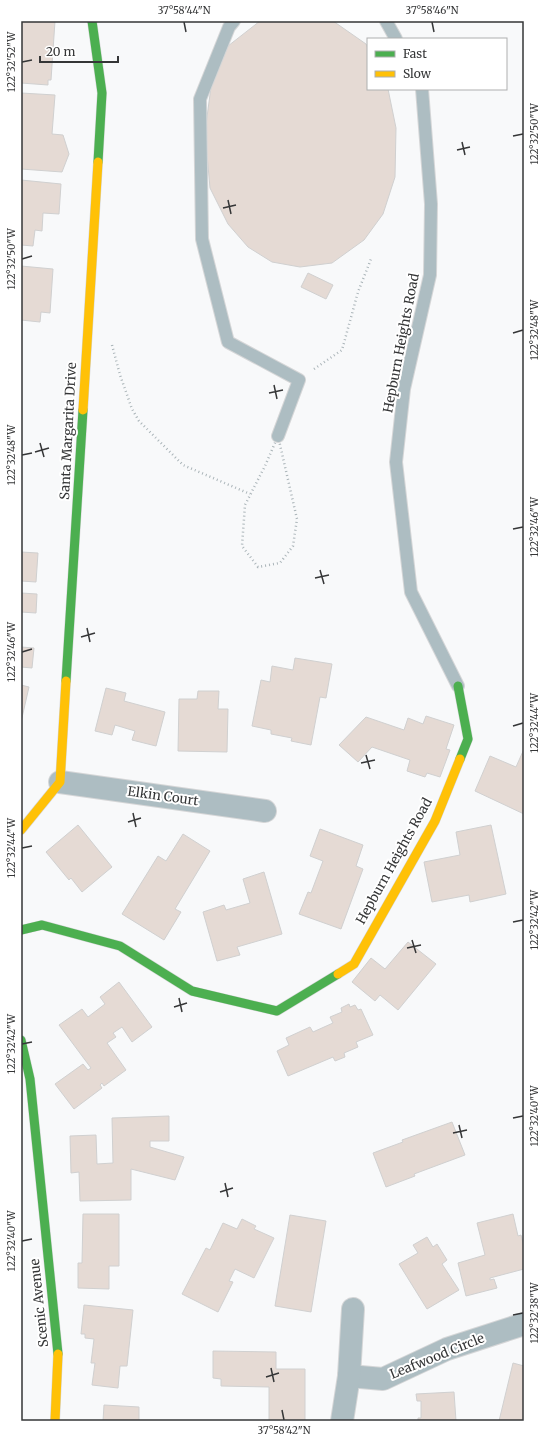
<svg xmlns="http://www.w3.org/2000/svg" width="545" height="1442" viewBox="0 0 545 1442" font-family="Merriweather,serif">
<rect width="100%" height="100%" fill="#f8f9fa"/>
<g fill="#e5dad4" stroke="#d0d0d0">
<polygon points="21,21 55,21 51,80 48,80 48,85 21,83"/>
<polygon points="260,21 333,21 366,44 368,48 368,89 388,89 396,128 395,177 383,214 364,240 332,263 300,267 272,262 248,247 228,224 210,188 205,132 211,87 228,46"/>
<polygon points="21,93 55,95 52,134 63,135 69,154 62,172 21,169"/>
<polygon points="21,180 61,184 59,214 43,213 42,231 35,230 33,246 21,245"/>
<polygon points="21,266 53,269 50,313 41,312 40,322 21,320"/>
<polygon points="308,273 333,285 326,299 301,287"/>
<polygon points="21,552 38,553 36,582 21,581"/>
<polygon points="21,593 37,594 36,613 21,612"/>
<polygon points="21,647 34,648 32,668 21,667"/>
<polygon points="295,658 332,664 326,698 320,697 311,745 291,741 292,738 271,734 271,730 252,726 261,680 270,682 272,666 293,670"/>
<polygon points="21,685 29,687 21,722"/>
<polygon points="106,688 126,693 124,701 165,712 156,746 132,740 135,731 115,725 112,735 95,731"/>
<polygon points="198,691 219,691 218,709 228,709 227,752 178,751 179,699 197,699"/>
<polygon points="426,716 454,725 446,749 450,750 440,777 427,773 425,777 407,771 410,760 372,747 358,762 339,745 366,717 404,730 408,718 423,724"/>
<polygon points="524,749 524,814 475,791 490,756 516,767"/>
<polygon points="78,825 112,867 82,892 71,878 69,880 46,852"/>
<polygon points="491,825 506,894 470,902 469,895 432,902 424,862 460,855 456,832"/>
<polygon points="320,829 363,845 356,866 363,869 341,929 299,914 308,892 311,893 323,861 310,856"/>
<polygon points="183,834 210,851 175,909 181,912 164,940 122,914 158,856 166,861"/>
<polygon points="264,872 282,934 237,947 240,955 217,961 203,912 224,905 226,910 250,903 243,879"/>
<polygon points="408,942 436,964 398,1010 380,995 375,1001 352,982 371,958 385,969"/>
<polygon points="119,982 152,1027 132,1042 122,1027 113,1033 116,1037 107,1043 126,1070 104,1086 102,1083 100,1085 102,1088 74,1109 55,1084 83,1064 88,1070 91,1068 59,1025 82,1009 88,1017 105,1004 100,997"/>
<polygon points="349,1004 350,1007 355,1005 358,1010 361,1009 373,1035 356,1042 358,1047 344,1053 345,1057 335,1061 333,1057 288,1076 277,1051 289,1045 286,1038 310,1027 313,1032 333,1023 330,1017 342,1012 341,1008"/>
<polygon points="169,1116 169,1141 150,1141 150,1147 184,1157 175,1180 131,1169 131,1200 80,1201 79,1172 71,1173 70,1136 96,1135 97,1164 113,1163 112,1118"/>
<polygon points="452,1122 465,1155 414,1174 415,1176 386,1187 373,1153 403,1142 402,1140"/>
<polygon points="83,1214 119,1214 119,1266 109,1266 109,1289 78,1288 78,1263 82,1263"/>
<polygon points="513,1214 518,1236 521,1235 524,1247 524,1269 490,1278 490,1280 494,1279 497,1288 466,1296 458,1263 485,1255 477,1223"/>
<polygon points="290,1215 326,1221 311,1312 275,1306"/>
<polygon points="242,1219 256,1226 254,1229 274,1238 254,1278 235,1269 229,1281 233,1282 218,1312 182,1294 206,1248 210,1250 223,1223 237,1229"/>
<polygon points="427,1237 433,1247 437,1244 447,1260 442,1264 459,1290 427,1309 399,1264 418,1253 413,1245"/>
<polygon points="84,1305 133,1310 127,1366 120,1366 118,1388 92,1385 95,1363 91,1363 94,1339 85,1338 85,1334 81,1334"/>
<polygon points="213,1351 276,1352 276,1369 305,1369 305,1421 269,1421 269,1387 221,1386 221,1379 213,1378"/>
<polygon points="513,1363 524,1366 524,1421 499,1421"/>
<polygon points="454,1392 456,1421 418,1421 418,1418 421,1418 421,1401 417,1401 416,1394"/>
<polygon points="104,1405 139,1407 139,1421 103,1421"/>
</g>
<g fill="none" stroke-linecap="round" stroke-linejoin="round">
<defs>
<g id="lane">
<polyline points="234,21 229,27 200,99 202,239 228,342 299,380 278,436"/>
<polyline points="386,21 396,39"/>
<polyline points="422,89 431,204 430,275 404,389 396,462 411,592 458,686"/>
</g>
<g id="street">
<polyline points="60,782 265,811"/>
<polyline points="349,1376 383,1379 447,1349 524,1324"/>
<polyline points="342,1421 349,1376 353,1309"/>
</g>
<g id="fast">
<polyline points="92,21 102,93 98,162"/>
<polyline points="66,681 83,410"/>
<polyline points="458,686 468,739 460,759"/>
<polyline points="21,930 42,925 120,946 192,991 277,1011 338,974"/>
<polyline points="21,1040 30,1079 58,1354"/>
</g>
<g id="slow">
<polyline points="83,410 98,162"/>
<polyline points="21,830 60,782 66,681"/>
<polyline points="338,974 354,964 435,821 460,759"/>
<polyline points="55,1421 58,1354"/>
</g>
</defs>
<use href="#lane" stroke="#d5d6d7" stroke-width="14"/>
<use href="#street" stroke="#d5d6d7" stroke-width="24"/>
<use href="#fast" stroke="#d5d6d7" stroke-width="10"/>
<use href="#slow" stroke="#d5d6d7" stroke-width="10"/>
<g stroke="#abb5b9" stroke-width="2.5" stroke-dasharray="1 3" stroke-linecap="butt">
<polyline points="112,345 120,375 132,409 139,421 183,465 250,494"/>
<polyline points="314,369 342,350 358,292 371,259"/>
<polygon points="278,436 297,519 293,546 280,563 258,567 242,546 245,505 265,466"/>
</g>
<use href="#lane" stroke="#adbdc2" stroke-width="12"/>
<use href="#street" stroke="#adbdc2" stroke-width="22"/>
<use href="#fast" stroke="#4caf50" stroke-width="9"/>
<use href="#slow" stroke="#ffc107" stroke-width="9"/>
</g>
<path fill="none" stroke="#353637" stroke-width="1.5" d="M184,22L186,32M432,22L434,32M22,62L32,60M513,136L523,134M462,142L465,155M457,150L470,147M228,200L231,214M223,208L236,205M22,259L32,256M513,333L523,330M274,385L277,399M269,393L283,390M40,443L44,457M35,452L49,448M22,455L32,453M513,529L523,527M320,570L324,584M315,578L329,575M87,628L90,642M81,637L95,633M22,652L32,649M513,726L523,723M366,755L370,769M361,763L375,760M133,813L136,827M128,822L141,818M22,848L32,846M513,922L523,920M412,940L416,953M407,948L421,945M179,998L182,1012M174,1007L187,1003M22,1044L32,1042M513,1118L523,1116M459,1125L462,1138M453,1133L467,1130M225,1183L228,1197M220,1192L233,1188M22,1241L32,1239M513,1315L523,1313M271,1368L274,1382M266,1377L279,1373M282,1410L284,1420"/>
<g text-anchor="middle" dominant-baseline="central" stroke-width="4" stroke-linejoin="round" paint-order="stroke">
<g font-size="13" fill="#353637" stroke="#fff">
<text transform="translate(401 343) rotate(-79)">Hepburn Heights Road</text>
<text transform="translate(68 431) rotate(-87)">Santa Margarita Drive</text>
<text transform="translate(163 796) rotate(8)">Elkin Court</text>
<text transform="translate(394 861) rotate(-61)">Hepburn Heights Road</text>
<text transform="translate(39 1303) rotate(-96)">Scenic Avenue</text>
<text transform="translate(437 1356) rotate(-22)">Leafwood Circle</text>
</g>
</g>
<rect width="545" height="1442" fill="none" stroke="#ffffff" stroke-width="44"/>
<rect x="367" y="38" width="140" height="52" fill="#ffffff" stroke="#aeafaf"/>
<rect x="375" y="51" width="20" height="6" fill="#4caf50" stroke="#aeafaf"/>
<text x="403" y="58" font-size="12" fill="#353637">Fast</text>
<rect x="375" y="71" width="20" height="6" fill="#ffc107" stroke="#aeafaf"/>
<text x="403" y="78" font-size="12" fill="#353637">Slow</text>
<path d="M40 56v6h78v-6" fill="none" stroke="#353637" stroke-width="2"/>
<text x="46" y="56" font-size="12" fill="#353637" stroke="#ffffff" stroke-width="3" paint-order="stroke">20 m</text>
<rect x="22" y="22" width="501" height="1398" fill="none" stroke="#353637" stroke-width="1.5"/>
<g font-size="10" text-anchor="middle" fill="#353637">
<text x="184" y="14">37°58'44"N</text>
<text x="432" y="14">37°58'46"N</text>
<text transform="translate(11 62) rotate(-90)" y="4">122°32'52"W</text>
<text transform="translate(534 134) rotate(-90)" y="4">122°32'50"W</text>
<text transform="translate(11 259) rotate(-90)" y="4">122°32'50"W</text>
<text transform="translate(534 330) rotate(-90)" y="4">122°32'48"W</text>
<text transform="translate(11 455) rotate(-90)" y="4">122°32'48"W</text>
<text transform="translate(534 527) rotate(-90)" y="4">122°32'46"W</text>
<text transform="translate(11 652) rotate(-90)" y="4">122°32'46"W</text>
<text transform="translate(534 723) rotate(-90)" y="4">122°32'44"W</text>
<text transform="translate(11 848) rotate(-90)" y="4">122°32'44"W</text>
<text transform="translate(534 920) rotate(-90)" y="4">122°32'42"W</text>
<text transform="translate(11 1044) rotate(-90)" y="4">122°32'42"W</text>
<text transform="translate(534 1116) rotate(-90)" y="4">122°32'40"W</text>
<text transform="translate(11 1241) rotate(-90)" y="4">122°32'40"W</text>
<text transform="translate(534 1313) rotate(-90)" y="4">122°32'38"W</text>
<text x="284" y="1434">37°58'42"N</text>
</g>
</svg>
